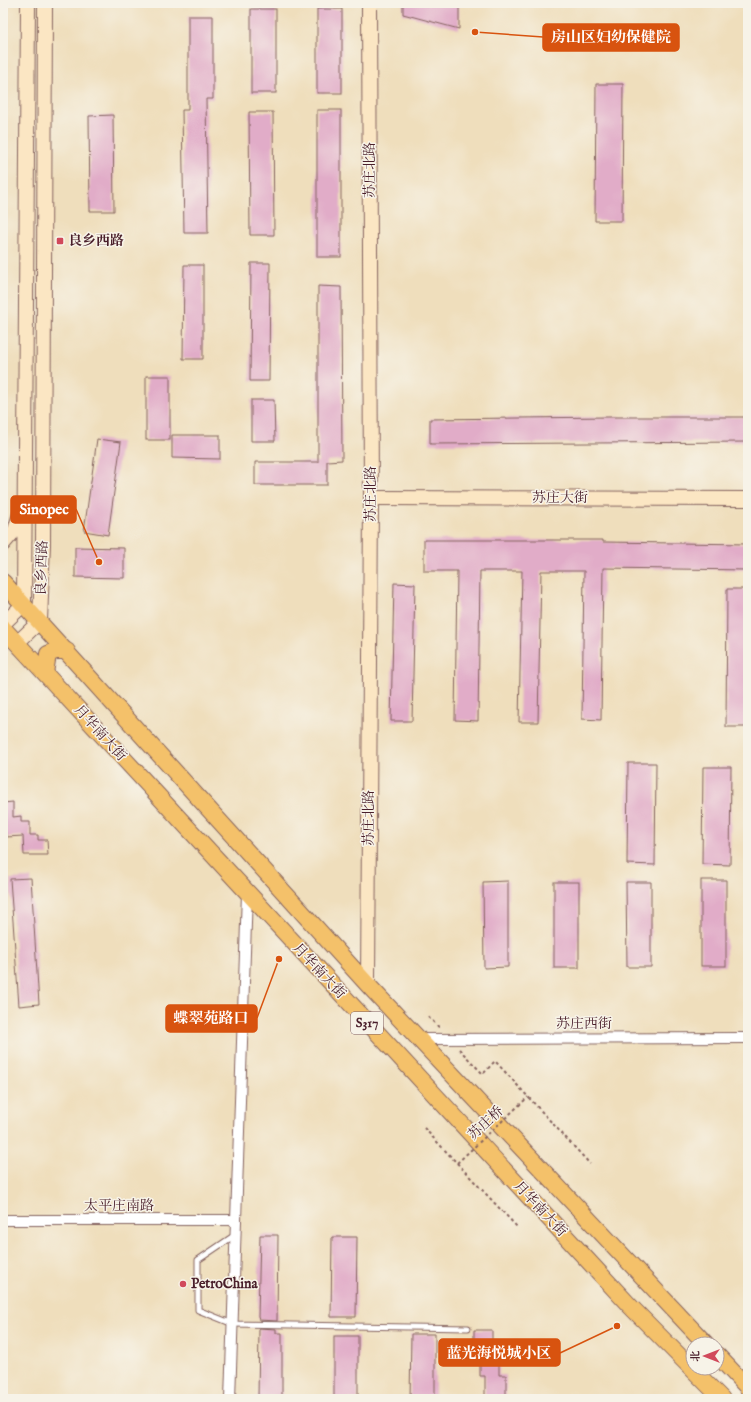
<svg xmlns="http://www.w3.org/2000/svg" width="751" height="1402" viewBox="0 0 751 1402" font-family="'IM FELL English','Noto Serif SC',serif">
<rect width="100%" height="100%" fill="#f7f3e8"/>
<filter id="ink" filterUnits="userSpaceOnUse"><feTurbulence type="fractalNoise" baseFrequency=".025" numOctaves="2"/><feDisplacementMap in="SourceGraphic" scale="8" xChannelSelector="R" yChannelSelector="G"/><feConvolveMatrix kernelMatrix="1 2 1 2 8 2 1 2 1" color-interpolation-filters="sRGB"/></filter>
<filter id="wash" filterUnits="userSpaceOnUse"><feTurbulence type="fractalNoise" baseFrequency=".012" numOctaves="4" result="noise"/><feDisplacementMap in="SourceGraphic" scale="16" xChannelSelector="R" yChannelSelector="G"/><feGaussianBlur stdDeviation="0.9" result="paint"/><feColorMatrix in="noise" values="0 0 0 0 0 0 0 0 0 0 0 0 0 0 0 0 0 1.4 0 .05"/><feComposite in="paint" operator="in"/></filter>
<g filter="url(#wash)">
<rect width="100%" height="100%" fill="#efdebc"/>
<g id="blocks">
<g fill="#e1acc8">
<polygon points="403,3 459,3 459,29 403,14"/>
<rect x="251" y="9" width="25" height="84"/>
<rect x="317" y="9" width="25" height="84"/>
<polygon points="188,16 213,16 213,99 206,99 208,233 184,233 182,110 188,110"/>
<polygon points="596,84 623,84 622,221 595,221"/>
<rect x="317" y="110" width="24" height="147"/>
<polygon points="249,112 273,112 274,235 250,235"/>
<polygon points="113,115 114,211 90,211 89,116"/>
<polygon points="251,263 270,263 269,381 250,381"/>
<polygon points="184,265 203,265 203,359 183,359"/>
<polygon points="318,286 341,287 342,460 327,461 327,485 255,485 255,462 318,462"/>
<rect x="146" y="376" width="24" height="64"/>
<polygon points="251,400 274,400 275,441 251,441"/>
<polygon points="610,417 748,417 748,442 430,444 430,419"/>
<polygon points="172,435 220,435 220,459 172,458"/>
<polygon points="97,439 121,442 108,535 84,531"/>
<polygon points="424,540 603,540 603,542 748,544 748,570 603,568 601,720 582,719 584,571 541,571 538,722 519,722 522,571 480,571 478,721 455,720 457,571 424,571"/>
<polygon points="75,547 124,548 124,578 75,577"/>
<polygon points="394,583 415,584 412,721 391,721"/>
<polygon points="727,589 748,589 748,727 726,727"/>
<polygon points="628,763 656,763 655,865 627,864"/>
<polygon points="703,767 731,767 730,865 702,864"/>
<polygon points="13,802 13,817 21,816 21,822 30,822 30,835 38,835 38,840 47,840 48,855 24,855 23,836 6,837 3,803"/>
<polygon points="31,878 39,1004 19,1006 10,879"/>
<rect x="701" y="880" width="25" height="86"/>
<polygon points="508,881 508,967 484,968 483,882"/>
<rect x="554" y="882" width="25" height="86"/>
<polygon points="626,882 651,882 651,967 627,967"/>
<polygon points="260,1235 278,1235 277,1321 259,1320 258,1317"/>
<polygon points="332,1237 357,1237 356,1317 331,1317"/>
<polygon points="259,1328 276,1329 276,1333 282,1333 282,1399 258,1399"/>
<polygon points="474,1330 492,1330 492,1353 499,1353 499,1375 506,1375 506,1399 485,1399 485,1376 480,1376 480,1352 474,1352"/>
<polygon points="411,1334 435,1334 435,1399 410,1399"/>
<rect x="334" y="1336" width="24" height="63"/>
</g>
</g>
</g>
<g filter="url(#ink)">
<use href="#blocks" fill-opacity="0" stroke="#84625e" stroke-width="1"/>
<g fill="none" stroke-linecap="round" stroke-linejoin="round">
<defs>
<polyline id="lane" points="235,1235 198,1260 198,1310 233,1324 468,1328"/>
<g id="street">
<polyline points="419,1039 748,1038"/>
<polyline points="3,1220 236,1220"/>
<polyline points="230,1399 247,893"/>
</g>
<g id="secondary">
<polyline points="371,498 748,499"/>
<polyline points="3,544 15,530 20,514"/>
<polyline points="3,624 24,604 28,3"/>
<polyline points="17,643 40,621 43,545 45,3"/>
<polyline points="368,985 371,498 369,3"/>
</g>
<g id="primary">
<polyline points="3,582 368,985 706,1344"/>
<polyline points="3,628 630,1306 722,1399"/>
<polyline points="45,673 48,654 56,651 67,651"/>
<polyline points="717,1355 748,1388"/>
</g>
</defs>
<use href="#lane" stroke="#84625e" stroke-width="7"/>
<use href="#street" stroke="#84625e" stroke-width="12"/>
<use href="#secondary" stroke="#84625e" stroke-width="16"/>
<use href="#primary" stroke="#84625e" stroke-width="18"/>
<g stroke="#84625e" stroke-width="2" stroke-dasharray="3 3" stroke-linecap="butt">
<polyline points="428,1017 441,1029"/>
<polyline points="459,1049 483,1074 495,1061 590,1164"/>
<polyline points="424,1128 518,1228"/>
</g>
<use href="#lane" stroke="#fff" stroke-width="5"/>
<use href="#street" stroke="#fff" stroke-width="10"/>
<use href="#secondary" stroke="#fbe6c3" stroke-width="14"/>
<use href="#primary" stroke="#f4c16a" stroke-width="16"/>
<polyline stroke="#84625e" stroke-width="2" stroke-dasharray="3 3" stroke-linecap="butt" points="457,1163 528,1097"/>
</g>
</g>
<g fill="#d1495b" stroke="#f7f3e8" stroke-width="1.5">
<rect x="56" y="237" width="8" height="8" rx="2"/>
<circle cx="183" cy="1284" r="4"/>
</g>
<g text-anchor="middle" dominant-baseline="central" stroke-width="3" stroke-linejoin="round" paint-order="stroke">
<rect fill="#f7f3e8" stroke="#7e5f64" stroke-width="1" x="351" y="1012" width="32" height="22" rx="3"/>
<g font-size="13" font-weight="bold" fill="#4a1f2b">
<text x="367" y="1023">S317</text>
</g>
<g font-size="14" fill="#4a1f2b" stroke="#f7f3e8">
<text transform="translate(370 170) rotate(-90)">苏庄北路</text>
<text transform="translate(371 494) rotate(-90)">苏庄北路</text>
<text x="560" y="498">苏庄大街</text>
<text transform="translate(42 568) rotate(-88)">良乡西路</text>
<text transform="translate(100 733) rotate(48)">月华南大街</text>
<text transform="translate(369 818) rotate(-90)">苏庄北路</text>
<text transform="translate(319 971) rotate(47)">月华南大街</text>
<text x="584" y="1024">苏庄西街</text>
<text transform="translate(486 1123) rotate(-43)">苏庄桥</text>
<text x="119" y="1206">太平庄南路</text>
<text transform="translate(540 1209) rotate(47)">月华南大街</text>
</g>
<g font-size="14" font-weight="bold" fill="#4a1f2b" stroke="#f7f3e8" text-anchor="start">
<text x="68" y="241">良乡西路</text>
<text x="191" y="1284">PetroChina</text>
</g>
</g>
<path fill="none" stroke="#d8530f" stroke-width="1.5" d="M475 32L543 37M99 562L76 509M279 959L257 1018M617 1326L560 1353"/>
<g fill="#d8530f" stroke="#f7f3e8" stroke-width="1.5">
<circle cx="475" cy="32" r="4"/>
<circle cx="99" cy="562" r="4"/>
<circle cx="279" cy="959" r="4"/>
<circle cx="617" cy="1326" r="4"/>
</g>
<g fill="#d8530f" stroke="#d8530f" stroke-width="1.5">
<rect x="543" y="24" width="136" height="27" rx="4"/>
<rect x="11" y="496" width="65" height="27" rx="4"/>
<rect x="166" y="1005" width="91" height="27" rx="4"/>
<rect x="439" y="1339" width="121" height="27" rx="4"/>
</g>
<g font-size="15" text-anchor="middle" font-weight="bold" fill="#fff">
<text x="611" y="42">房山区妇幼保健院</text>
<text x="44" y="514">Sinopec</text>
<text x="211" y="1023">蝶翠苑路口</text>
<text x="499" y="1358">蓝光海悦城小区</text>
</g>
<rect width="751" height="1402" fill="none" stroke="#f7f3e8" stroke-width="16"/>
<g transform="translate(705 1356) rotate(270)"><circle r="19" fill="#f7f3e8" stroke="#b29e9c"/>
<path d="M0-3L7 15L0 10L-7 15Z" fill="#d1495b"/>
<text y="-6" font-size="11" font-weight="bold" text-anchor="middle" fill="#4a1f2b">北</text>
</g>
</svg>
